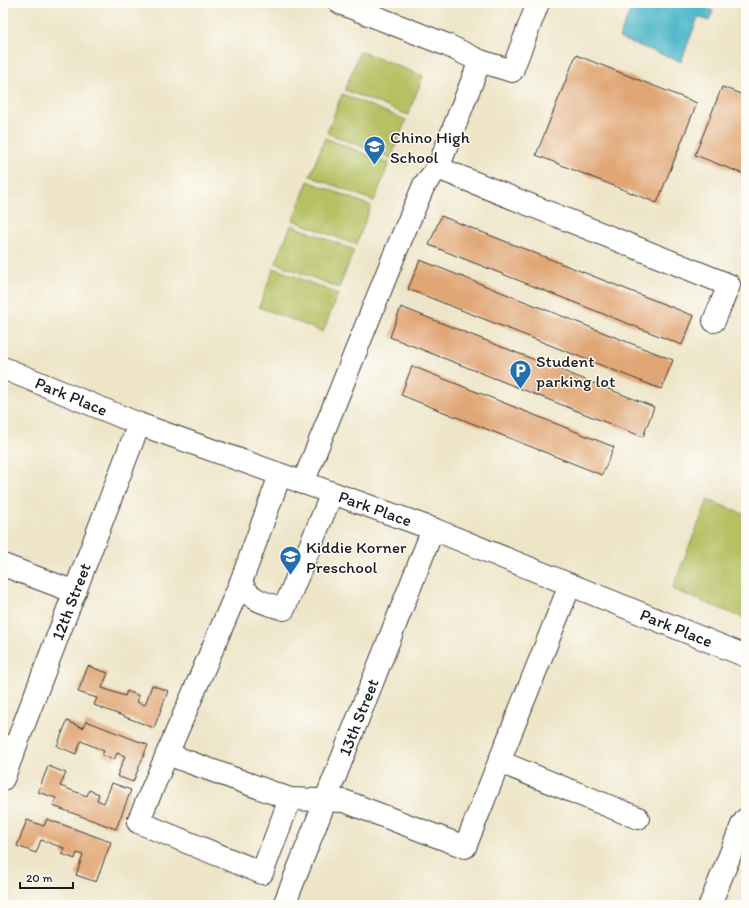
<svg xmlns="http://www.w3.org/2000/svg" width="749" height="908" viewBox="0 0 749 908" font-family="Itim,sans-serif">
<rect width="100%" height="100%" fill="#fdfcf7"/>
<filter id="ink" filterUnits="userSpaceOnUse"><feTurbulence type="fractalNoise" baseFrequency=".025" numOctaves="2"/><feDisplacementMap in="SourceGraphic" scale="8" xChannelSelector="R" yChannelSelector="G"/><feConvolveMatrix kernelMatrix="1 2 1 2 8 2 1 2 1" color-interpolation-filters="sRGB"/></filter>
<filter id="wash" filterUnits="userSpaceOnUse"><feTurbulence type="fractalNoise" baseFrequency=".012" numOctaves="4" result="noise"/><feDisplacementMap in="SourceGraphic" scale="16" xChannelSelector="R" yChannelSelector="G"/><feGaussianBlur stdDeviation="0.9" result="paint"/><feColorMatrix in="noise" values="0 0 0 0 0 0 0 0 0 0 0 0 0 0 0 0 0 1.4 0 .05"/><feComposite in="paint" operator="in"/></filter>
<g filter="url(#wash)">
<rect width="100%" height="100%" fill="#eee5c8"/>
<g fill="#b5c163" stroke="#686e40">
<polygon points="360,51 423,76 408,115 345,90"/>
<polygon points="342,94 406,120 391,158 327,133"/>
<polygon points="325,138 389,163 374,201 310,176"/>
<polygon points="308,181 371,206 356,245 293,220"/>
<polygon points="291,225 354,250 339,288 276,263"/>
<polygon points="274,268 338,294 323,332 259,307"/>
<polygon points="708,500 746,515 746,619 672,589"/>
</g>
<polygon fill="#49b5c7" stroke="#326872" points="633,3 694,3 713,11 709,21 698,17 681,62 619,38"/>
<g id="blocks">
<g fill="#e0a675">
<polygon points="576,55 697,103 657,203 536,155"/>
<polygon points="722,87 746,96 746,175 695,155"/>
<polygon points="441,216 694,316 682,345 429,245"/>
<polygon points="420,260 673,360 661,389 408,289"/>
<polygon points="401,307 654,407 643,437 390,337"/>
<polygon points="412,366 614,447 602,475 401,395"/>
<polygon points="88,666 108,673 102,688 125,696 127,691 139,696 137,702 145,705 152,685 168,691 154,728 94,705 97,698 78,692"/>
<polygon points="67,721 83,728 86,721 148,745 133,782 117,776 125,756 117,753 114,760 102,755 104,751 81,741 76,754 57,746"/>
<polygon points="48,766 66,773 60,786 87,796 89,790 99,794 97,800 104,803 112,783 131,790 116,829 53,806 56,798 38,792"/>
<polygon points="47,819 111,842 96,882 76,875 83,855 77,853 75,859 62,854 64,848 41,840 36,853 17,846 27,820 44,826"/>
</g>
</g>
</g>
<g filter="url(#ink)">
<use href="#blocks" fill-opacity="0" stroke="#3c3a36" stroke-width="1"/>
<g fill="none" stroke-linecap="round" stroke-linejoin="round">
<defs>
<g id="minor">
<polyline points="340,3 447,45 480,61 512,71 538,3"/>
<polyline points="438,168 480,61"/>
<path id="s1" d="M3,368L139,424L433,529L746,656"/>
<polyline points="280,475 241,582 138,822 262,873 290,799"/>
<polyline points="303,483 396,251 424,185 438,168 729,285 714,321"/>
<polyline points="3,565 75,592"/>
<path d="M241,582C247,600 268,604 284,609L332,493"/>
<polyline points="167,754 290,799 344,801 465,847 570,585"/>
<polyline points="500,762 638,818"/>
<path id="s2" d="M3,779L139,424"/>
<path id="s3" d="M284,905L433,529"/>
<polyline points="710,905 742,825 746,819"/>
</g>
</defs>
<use href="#minor" stroke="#3c3a36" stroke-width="24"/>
<use href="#minor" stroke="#fff" stroke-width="22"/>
</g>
</g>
<defs>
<symbol id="school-pin" viewBox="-11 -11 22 30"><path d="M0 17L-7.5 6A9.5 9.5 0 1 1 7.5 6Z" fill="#1f6fb2" stroke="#fdfcf7"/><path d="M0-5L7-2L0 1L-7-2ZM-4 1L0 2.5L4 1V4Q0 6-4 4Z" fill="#fff"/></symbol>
<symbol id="parking-pin" viewBox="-11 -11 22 30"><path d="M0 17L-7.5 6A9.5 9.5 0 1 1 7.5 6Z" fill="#1f6fb2" stroke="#fdfcf7"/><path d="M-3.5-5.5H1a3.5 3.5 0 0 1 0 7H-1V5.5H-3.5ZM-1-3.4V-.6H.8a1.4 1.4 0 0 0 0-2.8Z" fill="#fff"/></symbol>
</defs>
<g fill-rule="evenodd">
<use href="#school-pin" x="362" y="134" width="25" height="34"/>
<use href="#parking-pin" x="508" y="358" width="25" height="34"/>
<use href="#school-pin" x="278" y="544" width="25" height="34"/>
</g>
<g text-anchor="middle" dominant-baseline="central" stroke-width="3" stroke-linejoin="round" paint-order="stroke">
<g font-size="17" fill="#1c1c1c" stroke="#fdfcf7" text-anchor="start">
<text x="390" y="137">Chino High<tspan x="390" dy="20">School</tspan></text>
<text x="536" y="361">Student<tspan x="536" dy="20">parking lot</tspan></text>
<text x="306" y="547">Kiddie Korner<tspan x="306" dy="20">Preschool</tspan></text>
</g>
<g font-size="17" fill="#1c1c1c" stroke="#fdfcf7">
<text stroke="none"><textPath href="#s1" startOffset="74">Park Place</textPath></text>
<text stroke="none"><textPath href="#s1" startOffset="398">Park Place</textPath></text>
<text stroke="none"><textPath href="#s2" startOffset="190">12th Street</textPath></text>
<text stroke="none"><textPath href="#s1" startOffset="722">Park Place</textPath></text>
<text stroke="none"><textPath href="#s3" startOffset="202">13th Street</textPath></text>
</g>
</g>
<rect width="749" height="908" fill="none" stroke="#fdfcf7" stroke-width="16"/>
<path d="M20 882v6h53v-6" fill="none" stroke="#1c1c1c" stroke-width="2"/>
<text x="26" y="882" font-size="12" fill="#1c1c1c" stroke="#fdfcf7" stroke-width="3" paint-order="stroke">20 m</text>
</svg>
